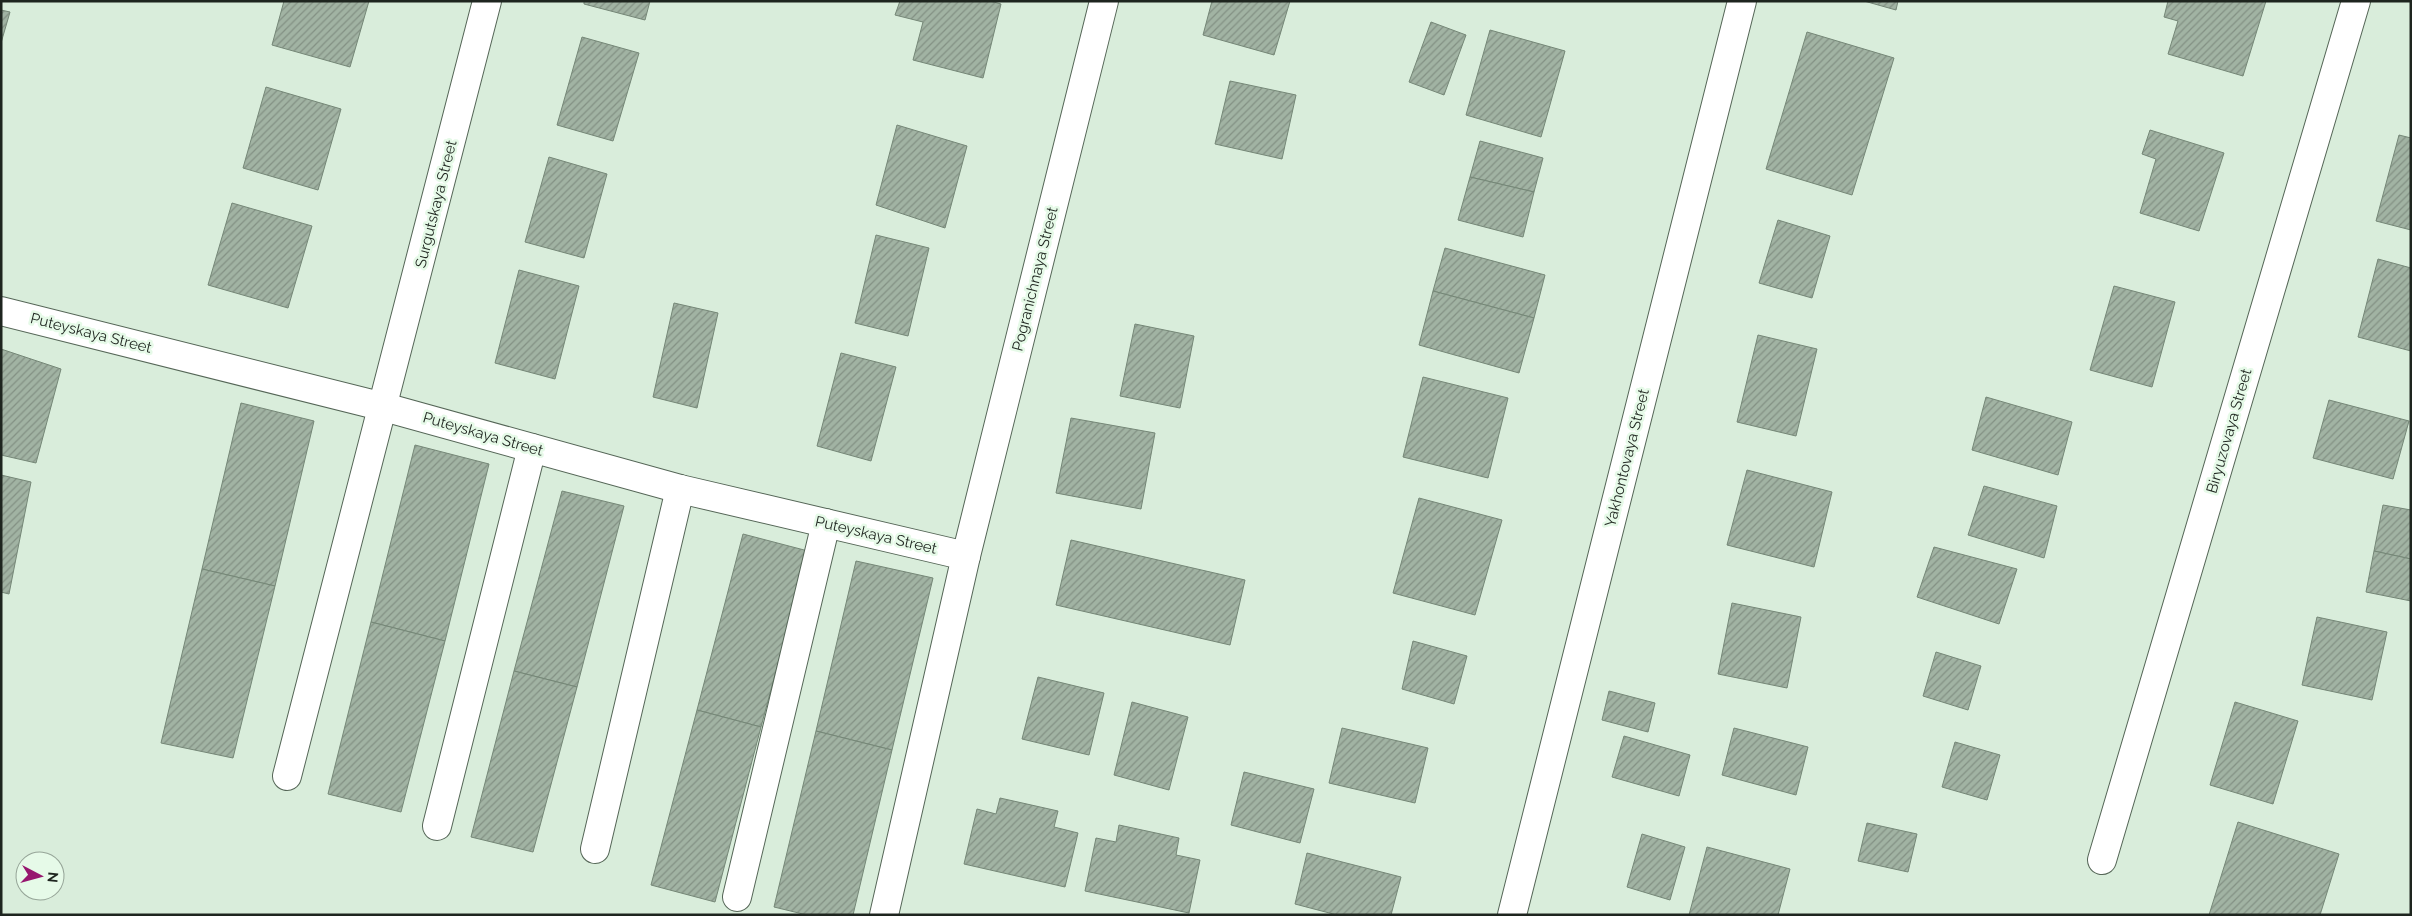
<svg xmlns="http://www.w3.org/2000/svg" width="2412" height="916" viewBox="0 0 2412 916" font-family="Raleway,sans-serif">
<defs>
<pattern id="building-hatch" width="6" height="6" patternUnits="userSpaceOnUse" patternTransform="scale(1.25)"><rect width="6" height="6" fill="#a1b3a3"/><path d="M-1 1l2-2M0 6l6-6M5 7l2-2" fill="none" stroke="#839184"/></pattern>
</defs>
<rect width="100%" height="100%" fill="#d9eddb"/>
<g fill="url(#building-hatch)" stroke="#758777">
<polygon points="284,1 369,1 350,67 272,45"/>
<polygon points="584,1 650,1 645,20 584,4"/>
<polygon points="900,1 990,1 1001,4 983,78 913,60 923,22 895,15"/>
<polygon points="1212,1 1290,1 1274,55 1203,35"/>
<polygon points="1864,1 1898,1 1896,10"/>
<polygon points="2168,1 2266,1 2243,76 2168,54 2178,21 2164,17"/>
<polygon points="1,10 10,12 1,43"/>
<polygon points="1431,22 1466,35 1444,95 1409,82"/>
<polygon points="1490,30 1565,51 1541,137 1466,115"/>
<polygon points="1807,32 1894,58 1852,195 1766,169"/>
<polygon points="582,37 639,53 613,141 557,125"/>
<polygon points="1230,81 1296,95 1282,159 1215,144"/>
<polygon points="266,87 341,109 318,190 243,168"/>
<polygon points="897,125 967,146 945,228 876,205"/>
<polygon points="2150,130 2224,153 2199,231 2140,213 2156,159 2142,154"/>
<polygon points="2399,135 2411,138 2411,230 2376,221"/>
<polygon points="1480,141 1543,158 1534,192 1470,177"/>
<polygon points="549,157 607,174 584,258 525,242"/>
<polygon points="1470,177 1534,192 1523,237 1458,220"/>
<polygon points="232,203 312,226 288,308 208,285"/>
<polygon points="1778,220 1830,236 1812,298 1759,283"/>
<polygon points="876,235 929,248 908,336 855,323"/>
<polygon points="1445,248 1545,275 1534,318 1433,291"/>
<polygon points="2378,259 2411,268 2411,351 2358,337"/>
<polygon points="519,270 579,286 555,379 495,363"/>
<polygon points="2114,286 2175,302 2152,387 2090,370"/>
<polygon points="1433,291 1534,318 1519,373 1419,345"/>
<polygon points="674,303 718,313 697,408 653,397"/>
<polygon points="1135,324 1194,336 1180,408 1120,396"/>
<polygon points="1758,335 1817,349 1796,436 1737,422"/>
<polygon points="1,349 61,369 36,463 1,455"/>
<polygon points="841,353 896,367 871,461 817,446"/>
<polygon points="1423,377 1508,398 1488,478 1403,457"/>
<polygon points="1986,397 2072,422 2058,475 1972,450"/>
<polygon points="2329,400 2409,421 2393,479 2313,458"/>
<polygon points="241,403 314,421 275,586 202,569"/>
<polygon points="1071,418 1155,433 1141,509 1056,493"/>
<polygon points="415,445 489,464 445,641 371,622"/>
<polygon points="1747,470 1832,492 1814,567 1727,545"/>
<polygon points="1,475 31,482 9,594 1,592"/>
<polygon points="1984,486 2057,506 2044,558 1968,535"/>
<polygon points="562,491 624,506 577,687 514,671"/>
<polygon points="1419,498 1502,520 1475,615 1393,593"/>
<polygon points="2383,505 2411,510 2411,559 2374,551"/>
<polygon points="743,534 808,551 761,727 697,710"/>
<polygon points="1071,540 1245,580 1230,645 1056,605"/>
<polygon points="1934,547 2017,569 1999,624 1917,597"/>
<polygon points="2374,551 2411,559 2411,601 2366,592"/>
<polygon points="856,561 933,578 892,750 816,731"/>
<polygon points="202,569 275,586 233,758 161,743"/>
<polygon points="1732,603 1801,617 1787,688 1718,674"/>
<polygon points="2317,617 2387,632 2372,700 2302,685"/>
<polygon points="371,622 445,641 401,812 328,794"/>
<polygon points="1413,641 1467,656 1454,704 1402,689"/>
<polygon points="1936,652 1981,666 1968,710 1923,696"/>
<polygon points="514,671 577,687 533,852 471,837"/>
<polygon points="1038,677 1104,693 1089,755 1022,739"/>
<polygon points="1609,691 1655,703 1648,732 1602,720"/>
<polygon points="1132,702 1188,717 1169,790 1114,775"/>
<polygon points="2235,702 2298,721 2273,804 2210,785"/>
<polygon points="697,710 761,727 715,902 651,885"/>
<polygon points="1342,728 1428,748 1415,803 1329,783"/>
<polygon points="1734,728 1808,747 1796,795 1722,775"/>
<polygon points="816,731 892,750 853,915 807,915 774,907"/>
<polygon points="1624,736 1690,755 1679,796 1612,777"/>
<polygon points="1955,742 2000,755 1987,800 1942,787"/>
<polygon points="1244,772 1314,789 1300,843 1231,825"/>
<polygon points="1000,798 1058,811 1054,827 1078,833 1065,887 964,864 977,809 996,814"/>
<polygon points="2238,822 2339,854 2320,915 2209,915"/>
<polygon points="1867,823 1917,834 1908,872 1858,861"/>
<polygon points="1119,825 1179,838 1176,855 1200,860 1189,913 1085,891 1096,838 1116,842"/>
<polygon points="1642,834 1685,847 1670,900 1627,887"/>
<polygon points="1707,847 1790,869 1778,915 1689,915"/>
<polygon points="1307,853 1401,877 1391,915 1337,915 1295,904"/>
</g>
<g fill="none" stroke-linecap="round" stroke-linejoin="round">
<defs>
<g id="minor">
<polyline points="1,311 384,407 680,489 966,556"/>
<polyline points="287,776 487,1"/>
<polyline points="437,826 532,448"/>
<polyline points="595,849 680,489"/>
<polyline points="2102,860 2356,1"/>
<polyline points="737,897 826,523"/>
<polyline points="884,915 966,556 1104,1"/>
<polyline points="1512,915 1742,1"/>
</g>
</defs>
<use href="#minor" stroke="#556657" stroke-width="30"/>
<use href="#minor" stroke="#fff" stroke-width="28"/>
</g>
<g text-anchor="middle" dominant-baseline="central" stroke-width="5" stroke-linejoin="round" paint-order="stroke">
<g font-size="15" fill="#1e251f" stroke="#e6fae8">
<text transform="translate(436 204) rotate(-76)">Surgutskaya Street</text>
<text transform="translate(1035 279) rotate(-76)">Pogranichnaya Street</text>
<text transform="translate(91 333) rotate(14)">Puteyskaya Street</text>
<text transform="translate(2229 431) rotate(-74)">Biryuzovaya Street</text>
<text transform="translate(483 434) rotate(16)">Puteyskaya Street</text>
<text transform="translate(1627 458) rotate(-76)">Yakhontovaya Street</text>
<text transform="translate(876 535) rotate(13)">Puteyskaya Street</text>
</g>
</g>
<rect width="2412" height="916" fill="none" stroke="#1e251f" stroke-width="5"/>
<g transform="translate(40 876) rotate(96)"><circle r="24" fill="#e6fae8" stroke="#96a598"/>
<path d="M0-4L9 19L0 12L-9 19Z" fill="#97176f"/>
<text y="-8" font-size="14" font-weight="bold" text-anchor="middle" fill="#1e251f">N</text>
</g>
</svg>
